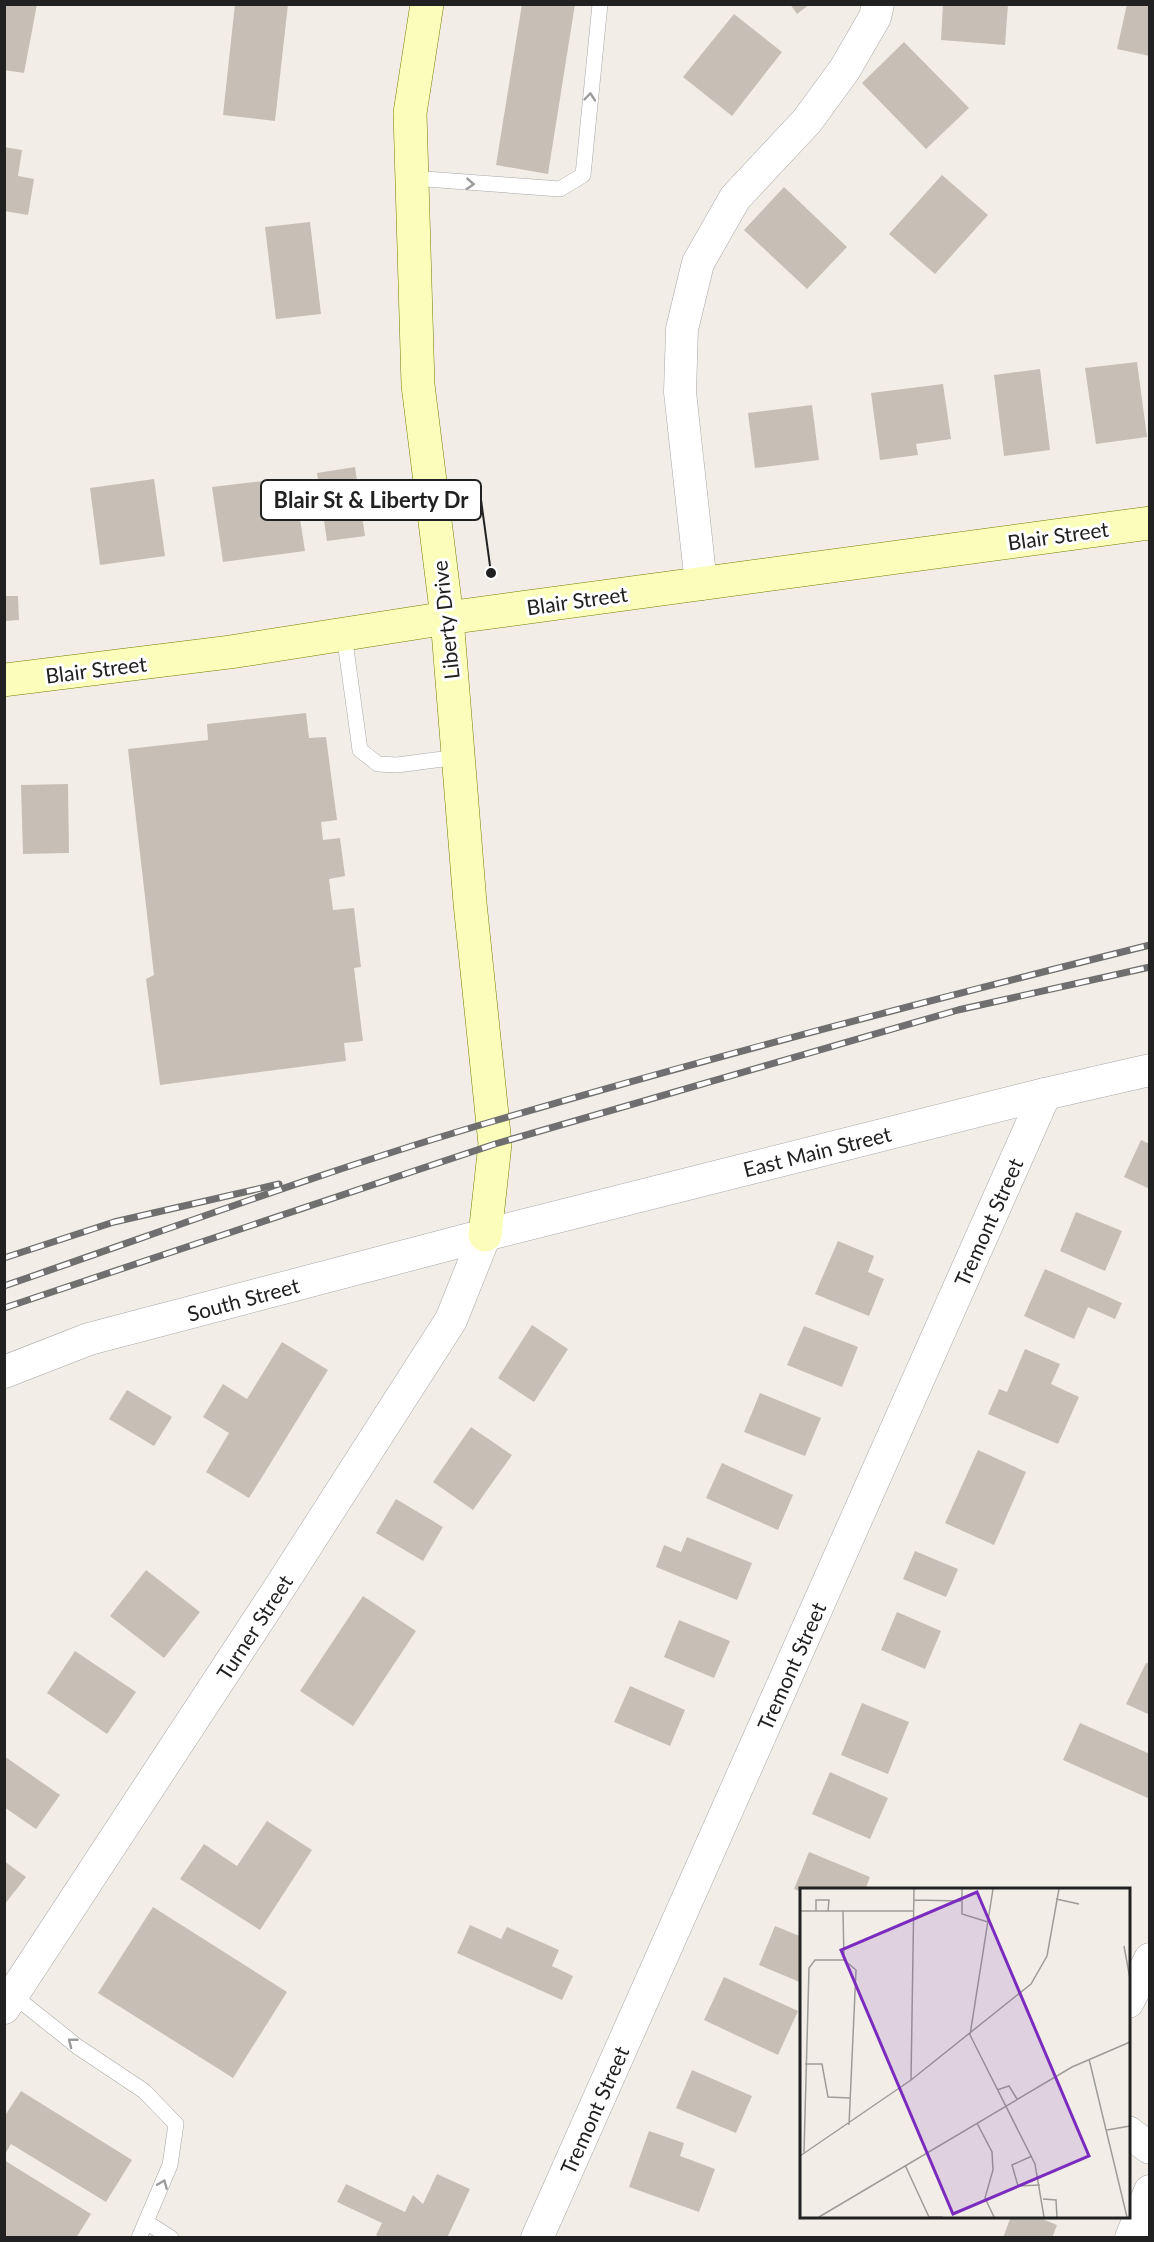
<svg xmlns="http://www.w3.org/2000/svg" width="1154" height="2242" viewBox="0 0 1154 2242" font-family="Lato,sans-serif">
<rect width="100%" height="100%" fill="#f2eee7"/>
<g fill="#c7beb6">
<polygon points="4,4 37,4 24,73 4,70"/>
<polygon points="235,4 288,4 275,121 223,115"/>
<polygon points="522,4 575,4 548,174 496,165"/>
<polygon points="790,4 810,4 797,14"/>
<polygon points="943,4 1008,4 1005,45 941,40"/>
<polygon points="1127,4 1150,4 1150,56 1117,49"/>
<polygon points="734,14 782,52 732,116 683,77"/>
<polygon points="904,42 969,108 926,149 862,83"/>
<polygon points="4,147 22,150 18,176 34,179 28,215 4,211"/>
<polygon points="942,175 988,215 935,274 889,234"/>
<polygon points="784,187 847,247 807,289 744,230"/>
<polygon points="310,222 321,314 276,319 265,227"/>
<polygon points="1137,362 1147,437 1096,444 1085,368"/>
<polygon points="1040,369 1050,450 1004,456 994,375"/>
<polygon points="943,384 951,439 916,444 918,455 880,460 871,393"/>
<polygon points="812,405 819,460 755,468 748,413"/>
<polygon points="355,467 365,536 327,541 317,473"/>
<polygon points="154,479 165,556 100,565 90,488"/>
<polygon points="271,480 276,515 299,512 305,551 223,562 212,487"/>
<polygon points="4,596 18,596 19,620 4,621"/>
<polygon points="306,713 309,738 326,737 337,820 321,822 323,840 340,838 345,876 329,879 333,910 354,908 361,967 354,968 363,1041 344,1043 346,1061 160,1085 146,979 154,975 128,749 208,740 207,724"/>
<polygon points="68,784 69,853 23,854 21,785"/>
<polygon points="1141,1140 1150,1144 1150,1189 1124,1177"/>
<polygon points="1076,1212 1122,1231 1105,1271 1060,1251"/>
<polygon points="838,1241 874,1256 868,1272 884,1279 869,1316 815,1294"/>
<polygon points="1045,1269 1122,1303 1115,1319 1088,1307 1074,1339 1024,1316"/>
<polygon points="532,1325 568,1349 534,1402 498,1378"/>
<polygon points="804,1326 858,1347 842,1387 787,1365"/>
<polygon points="282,1342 328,1370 249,1498 206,1472 229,1433 203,1417 223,1384 247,1399"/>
<polygon points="1025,1349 1060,1364 1051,1384 1079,1397 1058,1444 988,1414 999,1389 1007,1392"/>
<polygon points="127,1390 172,1417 154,1446 109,1419"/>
<polygon points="760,1393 821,1418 805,1456 744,1432"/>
<polygon points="471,1427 512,1455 473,1510 433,1482"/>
<polygon points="978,1450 1026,1472 994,1545 945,1523"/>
<polygon points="722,1463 793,1495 778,1530 706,1498"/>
<polygon points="396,1499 443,1527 423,1561 376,1533"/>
<polygon points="687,1537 752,1563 737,1600 656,1567 664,1545 681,1552"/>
<polygon points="915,1551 958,1569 946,1597 903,1579"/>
<polygon points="146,1570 200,1612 164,1658 110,1616"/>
<polygon points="363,1596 416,1631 353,1726 300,1691"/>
<polygon points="897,1612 941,1631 925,1669 881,1650"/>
<polygon points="679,1620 730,1641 714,1678 664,1657"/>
<polygon points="75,1651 136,1692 107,1734 47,1693"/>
<polygon points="1146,1663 1150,1664 1150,1715 1126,1704"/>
<polygon points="630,1686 685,1710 670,1746 614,1722"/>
<polygon points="862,1703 909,1722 888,1774 841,1755"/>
<polygon points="1080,1723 1150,1754 1150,1799 1063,1760"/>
<polygon points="4,1756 60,1795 36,1829 4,1807"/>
<polygon points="830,1772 888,1798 870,1839 812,1814"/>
<polygon points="267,1821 312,1850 260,1930 180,1879 204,1844 237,1866"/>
<polygon points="809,1852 870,1877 865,1890 802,1890 802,1892 794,1889"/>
<polygon points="4,1861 26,1877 4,1905"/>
<polygon points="153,1907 287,1992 233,2078 98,1993"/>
<polygon points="470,1925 501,1939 507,1927 559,1950 552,1966 573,1976 562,2000 457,1953"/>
<polygon points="775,1926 802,1937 802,1983 759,1965"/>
<polygon points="724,1977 798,2011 778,2055 704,2020"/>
<polygon points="692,2070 752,2096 736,2133 676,2108"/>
<polygon points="21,2091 132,2160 106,2202 11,2144 4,2156 4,2117"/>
<polygon points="649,2131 684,2143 680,2156 715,2169 699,2212 629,2187"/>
<polygon points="4,2160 91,2214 76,2238 4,2238"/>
<polygon points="437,2174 470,2189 447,2238 382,2238 376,2235 382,2223 337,2202 346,2184 405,2212 413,2195 423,2204"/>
<polygon points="1011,2216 1035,2216 1057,2225 1052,2238 1003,2238"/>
</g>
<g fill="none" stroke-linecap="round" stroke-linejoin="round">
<defs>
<g id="lane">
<polyline points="412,178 560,189 583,175 600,4"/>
<polyline points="344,634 360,750 378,764 397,765 458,757"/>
<polyline points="13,1995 78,2047 144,2091 176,2124 170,2165 139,2238"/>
<polyline points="146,2222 171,2238"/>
</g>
<g id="street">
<polyline points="701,584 680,392 682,329 698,263 735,198 807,121 845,69 875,17 878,4"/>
<polyline points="4,1372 89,1339 485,1235 1045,1094 1150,1070"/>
<polyline points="1128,2002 1150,1959"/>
<polyline points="4,2008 280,1587 451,1320 485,1235"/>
<polyline points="1128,2132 1150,2148"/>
<polyline points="537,2238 1045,1094"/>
<polyline points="1131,2238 1150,2191"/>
</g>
<g id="secondary">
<polyline points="427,4 410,113 418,385 447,618 470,903 495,1144 485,1235"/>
<polyline points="4,680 230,652 447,618 1150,523"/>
</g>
</defs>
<use href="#lane" stroke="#a8a8a8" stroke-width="16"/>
<use href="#street" stroke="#a8a8a8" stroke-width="33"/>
<use href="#secondary" stroke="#728000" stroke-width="34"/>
<use href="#lane" stroke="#fff" stroke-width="15"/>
<use href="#street" stroke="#fff" stroke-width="32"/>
<use href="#secondary" stroke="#fafeba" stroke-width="33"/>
<defs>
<g id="rail">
<polyline points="4,1258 114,1222 279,1184"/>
<path d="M4,1286C167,1230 329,1169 494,1121C711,1057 930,1000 1150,945"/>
<polyline points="4,1308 495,1144 958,1010 1150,967"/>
</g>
</defs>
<use href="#rail" stroke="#6f6f6f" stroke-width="7"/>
<use href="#rail" stroke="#fff" stroke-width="4.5" stroke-dasharray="14" stroke-linecap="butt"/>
</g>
<defs><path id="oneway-chevron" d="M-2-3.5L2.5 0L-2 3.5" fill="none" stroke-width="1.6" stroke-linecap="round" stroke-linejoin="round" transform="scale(1.5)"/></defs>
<g stroke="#9b9b9b">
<use href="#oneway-chevron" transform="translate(590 97) rotate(-85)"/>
<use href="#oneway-chevron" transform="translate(470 184) rotate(4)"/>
<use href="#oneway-chevron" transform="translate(72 2042) rotate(-142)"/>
<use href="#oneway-chevron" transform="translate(163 2184) rotate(-68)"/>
</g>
<g text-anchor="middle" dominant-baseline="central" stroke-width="6" stroke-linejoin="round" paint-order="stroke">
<g font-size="21" fill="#212121" stroke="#fff">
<text transform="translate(1058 535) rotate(-8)">Blair Street</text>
<text transform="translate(577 600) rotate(-8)">Blair Street</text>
<text transform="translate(445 620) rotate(-96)">Liberty Drive</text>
<text transform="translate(96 669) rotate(-7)">Blair Street</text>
<text transform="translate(817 1151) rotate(-14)">East Main Street</text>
<text transform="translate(988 1222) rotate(-66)">Tremont Street</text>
<text transform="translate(243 1299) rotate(-15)">South Street</text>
<text transform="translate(254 1627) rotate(-57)">Turner Street</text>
<text transform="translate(791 1666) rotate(-66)">Tremont Street</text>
<text transform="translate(594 2110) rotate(-66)">Tremont Street</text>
</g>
</g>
<g transform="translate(800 1888)">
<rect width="330" height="330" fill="#f2eee7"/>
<path fill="none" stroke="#9e9c98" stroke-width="1.5" d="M162,1V26L188,34M193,1L170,147L235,276L244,329M256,11L279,16M114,12L161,13M0,23H114M16,23V12H29L28,23M43,23L44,72M324,58L330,91M289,171L327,329M5,176H22L28,209L50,210M111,192L114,1M197,202L209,198L217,211M177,235L192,264L193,282L185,310L194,329M307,242L330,238M4,265L9,80L15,72H44L56,82L49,237M0,268L111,192L231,96L247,68L259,1M232,268L212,277L218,298L240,297M105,277L129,329H143M243,311L256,312L257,329M19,329L272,179L330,154"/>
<path fill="#7b2cbf" fill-opacity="0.15" stroke="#7b2cbf" stroke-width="3" d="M177,4L289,268L153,326L41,62Z"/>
<rect width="330" height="330" fill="none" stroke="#212121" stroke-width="3"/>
</g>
<path fill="none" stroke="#212121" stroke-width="2" d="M491 573L481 500"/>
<circle fill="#212121" stroke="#fff" stroke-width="2" cx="491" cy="573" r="6"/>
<rect fill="#fff" stroke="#212121" stroke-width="2" x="261" y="480" width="220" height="40" rx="6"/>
<g font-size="22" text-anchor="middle" font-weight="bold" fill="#212121">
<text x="371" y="508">Blair St &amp; Liberty Dr</text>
</g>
<rect width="1154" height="2242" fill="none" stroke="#212121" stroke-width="12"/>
</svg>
